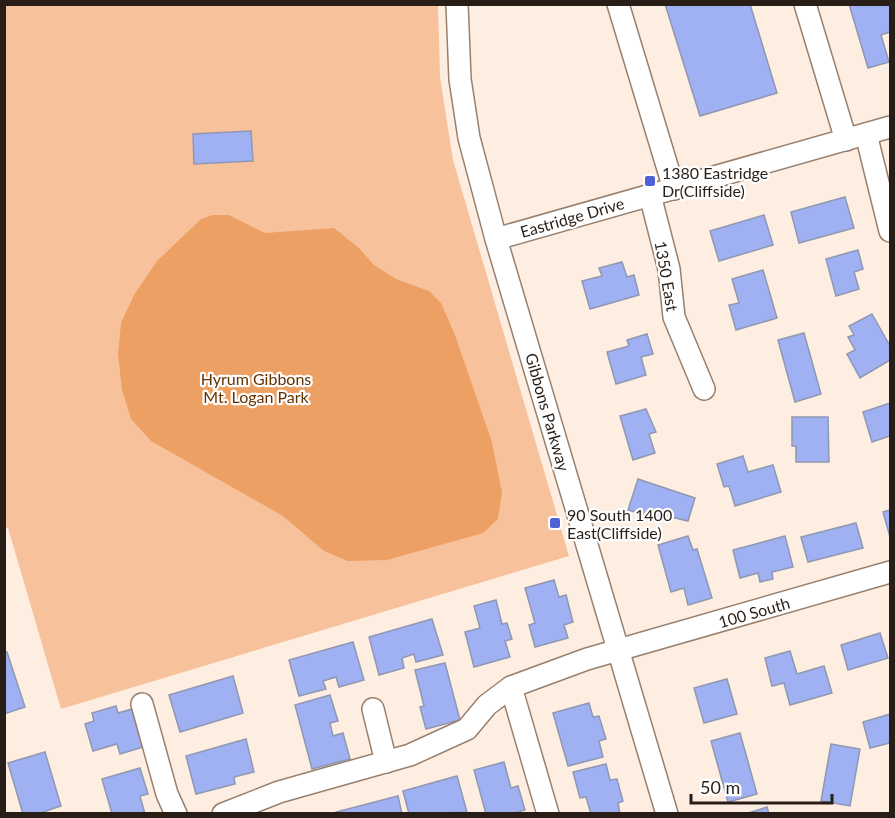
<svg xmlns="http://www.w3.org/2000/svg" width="895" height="818" viewBox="0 0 895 818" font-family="Lato,sans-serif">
<rect width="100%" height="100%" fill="#feeee2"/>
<polygon fill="#f7c29b" points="5,5 438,5 440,77 453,160 569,556 61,709 8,528 5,527"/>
<polygon fill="#eda063" points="213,215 229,215 265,233 334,228 359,248 374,265 396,279 429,291 441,303 455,335 492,442 502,493 498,519 483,533 387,560 348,561 324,551 283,516 151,441 131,419 122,390 118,354 121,323 134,295 157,261 201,219"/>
<g fill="#9fb1f3" stroke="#8f97b1" stroke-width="1.5">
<polygon points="665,4 750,4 777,93 700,116"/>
<polygon points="849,4 890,4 890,32 881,35 889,62 868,68"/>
<polygon points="251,131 253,161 194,164 193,134"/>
<polygon points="845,197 854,228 799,243 791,212"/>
<polygon points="764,215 773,245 719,261 710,231"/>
<polygon points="858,250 863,269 854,272 859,289 836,296 826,259"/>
<polygon points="622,262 627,277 634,275 639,295 590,309 582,281 602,276 599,268"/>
<polygon points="763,270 777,318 736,330 729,305 739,303 732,279"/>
<polygon points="872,314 890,346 890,360 860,378 847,354 855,350 848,337 854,335 849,326"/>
<polygon points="804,333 821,394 795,402 778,340"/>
<polygon points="647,334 653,354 641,357 646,375 616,384 607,352 629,346 627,340"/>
<polygon points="890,403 890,436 872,442 863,412"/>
<polygon points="646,409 656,432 649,434 655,453 633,460 620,416"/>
<polygon points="792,417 828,417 829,462 796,462 796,446 792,446"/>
<polygon points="743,456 748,472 773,465 781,492 735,506 729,486 724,487 717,464"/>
<polygon points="638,479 695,498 688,521 671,517 669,522 628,510"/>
<polygon points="890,510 890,537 883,512"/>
<polygon points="856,523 863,548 808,562 801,537"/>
<polygon points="688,536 693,550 697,549 712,598 688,605 684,588 671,592 658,545"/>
<polygon points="785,536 793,567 772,572 773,579 760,582 758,573 740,578 733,550"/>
<polygon points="554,580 559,597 566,595 573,622 564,625 568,638 535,647 529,625 535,623 525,588"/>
<polygon points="496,600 502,624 507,623 512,639 505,641 510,657 474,667 465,632 480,628 474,606"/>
<polygon points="432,619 443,655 416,662 414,654 402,658 404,668 379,675 369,637"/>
<polygon points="880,633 888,658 848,670 841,645"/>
<polygon points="353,642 364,680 339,687 336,677 323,681 326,689 299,696 289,660"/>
<polygon points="790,651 797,674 824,666 832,693 790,705 784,683 772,686 765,658"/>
<polygon points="4,652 7,652 25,707 4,714"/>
<polygon points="445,663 460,720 426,729 420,707 424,706 415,670"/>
<polygon points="233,676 243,713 180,732 169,695"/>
<polygon points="727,679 737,714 704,723 694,688"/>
<polygon points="330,695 338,721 330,723 333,736 343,733 350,759 312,769 295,705"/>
<polygon points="589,703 593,717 599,716 606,739 599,741 603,757 568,766 553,713"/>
<polygon points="116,706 118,713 132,709 143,747 120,754 117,744 93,751 85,724 94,721 92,713"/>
<polygon points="890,714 890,743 870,748 863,722"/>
<polygon points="740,733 757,794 728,802 711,741"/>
<polygon points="246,739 254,772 234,777 235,784 196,794 186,756"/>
<polygon points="831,744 860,749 850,806 821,801"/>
<polygon points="45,752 61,806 37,814 23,814 8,763"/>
<polygon points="504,762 511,788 518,786 525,810 510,814 486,814 474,770"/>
<polygon points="606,764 610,780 617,779 623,801 618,803 620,814 591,814 586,797 580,798 573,772"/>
<polygon points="140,768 148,794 140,796 145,814 112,814 102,779"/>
<polygon points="457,776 467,812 409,814 403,791"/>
<polygon points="398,796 402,814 336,814 336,812"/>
<polygon points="767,807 769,814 745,814"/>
</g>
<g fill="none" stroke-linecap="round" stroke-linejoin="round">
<defs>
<g id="minor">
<polyline points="457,4 460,79 469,138 496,239 667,814"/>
<polyline points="618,4 674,189"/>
<polyline points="805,4 846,140"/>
<polyline points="866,134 890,231"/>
<polyline points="650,195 669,269 674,317 704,389"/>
<polyline points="496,239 890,127"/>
<polyline points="511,687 548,814"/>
<polyline points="142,704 167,794 176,814"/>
<polyline points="373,709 386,762"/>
<polyline points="223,814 279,792 410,755 467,729 487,705 511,687 587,659 890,572"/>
</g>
</defs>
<use href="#minor" stroke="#98806e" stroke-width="24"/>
<use href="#minor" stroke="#fff" stroke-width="21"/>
</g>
<g fill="#4e61d6" stroke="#fff" stroke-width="2">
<rect x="644" y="175" width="12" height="12" rx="3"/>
<rect x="549" y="517" width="12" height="12" rx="3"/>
</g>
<g text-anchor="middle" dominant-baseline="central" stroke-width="4.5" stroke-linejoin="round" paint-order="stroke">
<g font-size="16" fill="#281e17" stroke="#fff" text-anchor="start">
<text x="662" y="172">1380 Eastridge<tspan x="662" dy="18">Dr(Cliffside)</tspan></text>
<text x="567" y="514">90 South 1400<tspan x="567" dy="18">East(Cliffside)</tspan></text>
</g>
<g font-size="16" fill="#281e17" stroke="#fff">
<text transform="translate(572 217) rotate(-16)">Eastridge Drive</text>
<text transform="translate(667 276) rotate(80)">1350 East</text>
<text transform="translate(548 412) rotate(74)">Gibbons Parkway</text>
<text transform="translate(754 612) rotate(-16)">100 South</text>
</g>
<g font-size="16" fill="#633300" stroke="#fff">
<text x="256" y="378">Hyrum Gibbons<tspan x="256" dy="18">Mt. Logan Park</tspan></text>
</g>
</g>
<rect width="895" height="818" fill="none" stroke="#281e17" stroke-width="12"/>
<path d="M691 794v9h141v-9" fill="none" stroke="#281e17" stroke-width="3"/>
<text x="700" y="794" font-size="18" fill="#281e17" stroke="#ffffff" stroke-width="4.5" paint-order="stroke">50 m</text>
</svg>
